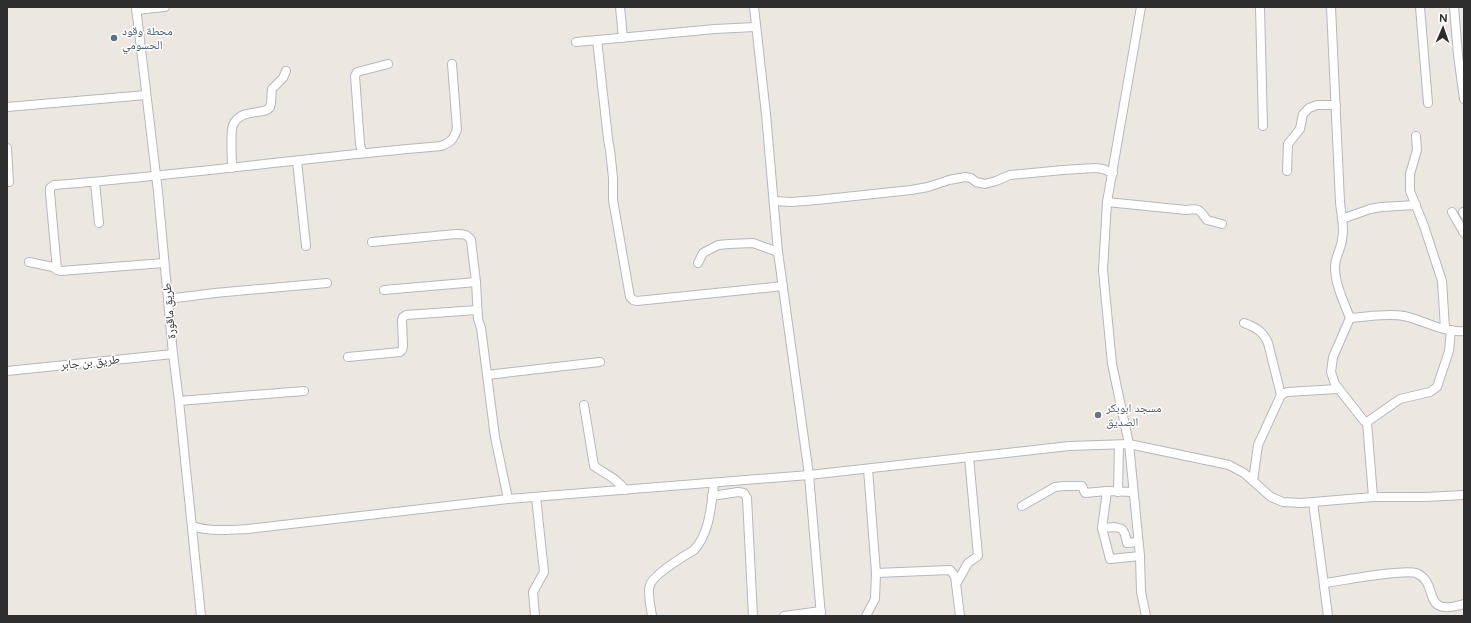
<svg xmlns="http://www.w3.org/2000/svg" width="1471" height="623" viewBox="0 0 1471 623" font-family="Figtree,'Noto Naskh Arabic',sans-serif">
<rect width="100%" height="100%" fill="#ede7e1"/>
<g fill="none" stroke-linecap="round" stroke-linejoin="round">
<defs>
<g id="minor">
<polyline points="136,7 158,192 173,354 179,401 201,616"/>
<polyline points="620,7 623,38"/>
<polyline points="754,7 766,114 778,252 809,475 821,616"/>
<polyline points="1141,7 1107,202 1103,270 1112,364 1129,444 1140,556 1141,592 1146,616"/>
<polyline points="1260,7 1263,126"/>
<path d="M1331,7L1340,202C1341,214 1345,228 1342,240C1341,249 1335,257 1335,267C1335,285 1344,302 1350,318C1368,317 1386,313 1404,316C1423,320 1444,333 1464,331"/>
<polyline points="1420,7 1428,103"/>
<polyline points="1454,7 1458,55 1464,99"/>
<polyline points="136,10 165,7"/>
<polyline points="597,40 608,139 610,150 613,178 613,200 630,297 633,300 637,301 783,286"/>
<polyline points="576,42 715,29 755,27"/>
<polyline points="7,107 146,95"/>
<polyline points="1416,136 1417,150 1410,174 1410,191 1424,226 1442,281 1445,328"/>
<polyline points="7,148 9,182"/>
<polyline points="362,152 360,144 355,76 357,72 388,64"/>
<polyline points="297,161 306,246"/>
<path d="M232,168C232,158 230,132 233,125C241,107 265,116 270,107C272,102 271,94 272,89L283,78L286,71"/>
<polyline points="1287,171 1288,144 1300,129 1303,114 1309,108 1317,105 1336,105"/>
<polyline points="95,182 99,223"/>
<polyline points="774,201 791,202 817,200 911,190 928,187 949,180 965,177 971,178 976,182 985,184 996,181 1010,175 1063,170 1095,168 1103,169 1113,173"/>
<path d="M1107,202L1186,210C1199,208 1199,209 1207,220L1222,224"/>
<polyline points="1452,212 1464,233"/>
<polyline points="1463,212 1464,214"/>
<polyline points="1342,219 1370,209 1381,207 1416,205"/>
<path d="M372,242L456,234C463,234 467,234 471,240L476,282L478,319L481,328L495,437L508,499"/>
<polyline points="29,262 53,267 57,270 61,271 164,263"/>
<polyline points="698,263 703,253 718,245 729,244 753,243 778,252"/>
<path d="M57,270L50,193V188L54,185C183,175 312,157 441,146C450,143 454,139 457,129L452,64"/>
<polyline points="384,290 476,282"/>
<polyline points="168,299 215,293 327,283"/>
<polyline points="1350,318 1333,357 1331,372 1335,384 1364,421 1367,422 1400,399 1430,392 1437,387 1449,351 1451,330"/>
<path d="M1244,323C1255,327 1263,331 1268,343L1281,395"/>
<polyline points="348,357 400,352 402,350 403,346 402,320 403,317 406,315 477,310"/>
<polyline points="7,371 173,354"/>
<polyline points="487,375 600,362"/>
<polyline points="179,401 304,391"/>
<path d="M584,405L594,466C605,474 617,478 625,490"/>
<polyline points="1367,422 1373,497"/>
<polyline points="1253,481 1258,445 1281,395 1287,392 1338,389"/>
<polyline points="1118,492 1119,445"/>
<polyline points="712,496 738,492 744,493 747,498 753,616"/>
<polyline points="1313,502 1328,616"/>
<polyline points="1022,506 1055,487 1064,486 1082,486 1085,493 1107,491"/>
<path d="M192,526C211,532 229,530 248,529L508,499L809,475L1069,446L1129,444L1229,465L1244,473L1271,497L1283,502L1301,503L1373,497H1425L1464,495"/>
<polyline points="1102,528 1107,491 1133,492"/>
<polyline points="1138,542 1127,543 1125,534 1122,529 1115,527 1102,528 1110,559 1140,556"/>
<polyline points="876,573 950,570 955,576 960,616"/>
<path d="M1324,583C1341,581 1402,569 1416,573C1441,583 1419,618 1464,604"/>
<polyline points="956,584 968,563 978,556 969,457"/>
<polyline points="535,616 533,592 544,572 536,497"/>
<path d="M652,616C651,609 647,591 650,585C653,575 684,556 694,550C710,533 711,505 714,484"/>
<polyline points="784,616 821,611"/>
<polyline points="866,616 875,599 876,573 868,469"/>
</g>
</defs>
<use href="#minor" stroke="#b5b7bf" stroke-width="10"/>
<use href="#minor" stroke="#fff" stroke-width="8"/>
</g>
<circle fill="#5c6f8a" stroke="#fff" stroke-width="1.5" cx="114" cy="38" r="4"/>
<circle fill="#6b7280" stroke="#fff" stroke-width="1.5" cx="1098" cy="415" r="4"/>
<g text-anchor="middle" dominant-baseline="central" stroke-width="3" stroke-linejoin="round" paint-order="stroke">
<g font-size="12" fill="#4e5e75" stroke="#fff" text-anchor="start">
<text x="122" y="31">محطة وقود<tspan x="122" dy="14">الحسومي</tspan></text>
</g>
<g font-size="12" fill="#2d2d2d" stroke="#fff">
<text transform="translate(169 311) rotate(-95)">طريق ماقورة</text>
<text transform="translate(90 362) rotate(-6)">طريق بن جابر</text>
</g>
<g font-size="12" fill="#5b616d" stroke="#fff" text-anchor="start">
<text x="1106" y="408">مسجد ابوبكر<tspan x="1106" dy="14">الصديق</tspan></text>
</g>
</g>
<rect width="1471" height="623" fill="none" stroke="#2d2d2d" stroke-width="16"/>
<g transform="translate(1443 28) rotate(2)" stroke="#ffffff" stroke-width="3" paint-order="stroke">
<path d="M0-3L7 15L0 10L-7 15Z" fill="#2d2d2d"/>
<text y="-6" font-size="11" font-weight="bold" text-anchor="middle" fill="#2d2d2d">N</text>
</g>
</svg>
